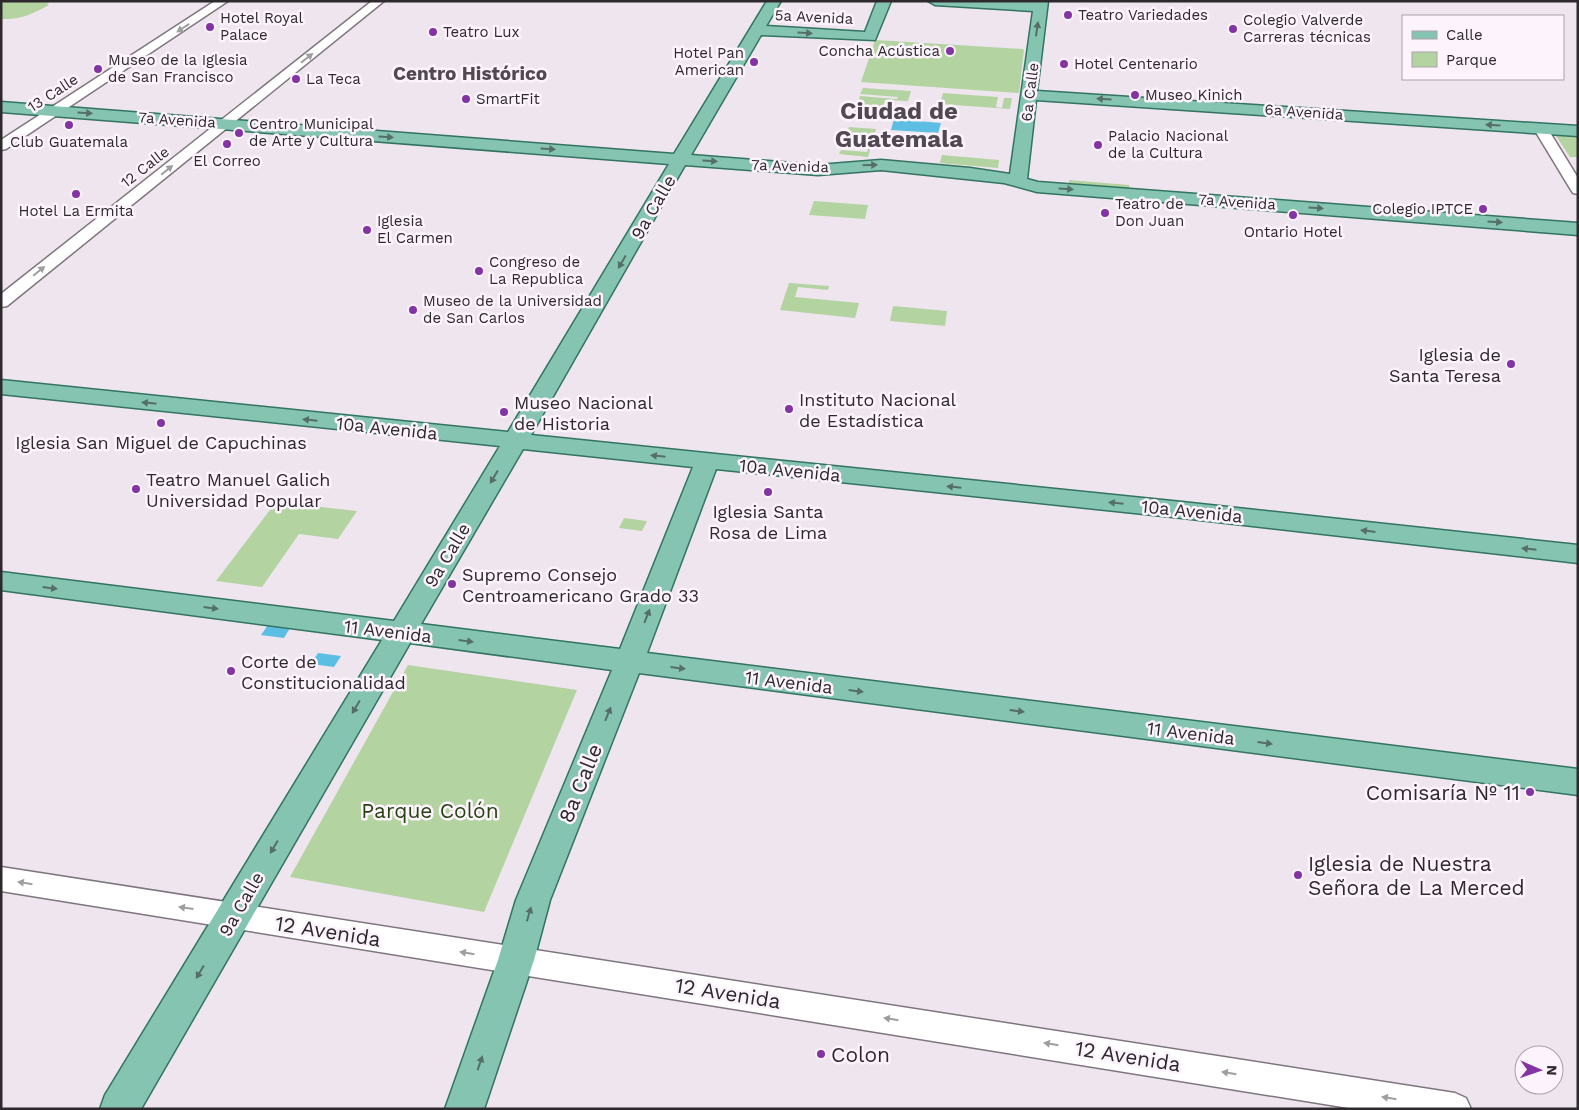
<svg xmlns="http://www.w3.org/2000/svg" width="1579" height="1110" viewBox="0 0 1579 1110" font-family="'Work Sans',sans-serif">
<rect width="100%" height="100%" fill="#efe5ef"/>
<g fill="#b3d3a1">
<path d="M1,1H51L47,4L49,5C32,14 21,20 1,19Z"/>
<polygon points="875,40 1023,49 1024,50 1019,93 861,82"/>
<polygon points="863,88 911,91 908,101 885,100 880,117 853,115 860,96 897,99 898,97 860,94"/>
<polygon points="943,93 998,97 996,107 1002,108 1004,98 1012,98 1010,109 940,104"/>
<polygon points="849,127 876,129 868,157 839,154 841,150 867,152 868,149 842,147 846,136 847,138 851,138 852,132 847,133"/>
<polygon points="1554,133 1578,134 1578,157 1570,157"/>
<polygon points="942,155 999,160 998,168 940,163"/>
<polygon points="1069,180 1129,185 1130,190 1069,185"/>
<polygon points="814,201 868,205 865,219 809,215"/>
<polygon points="789,283 829,286 828,290 798,287 795,297 859,303 855,318 780,310"/>
<polygon points="893,306 947,311 945,326 890,321"/>
<polygon points="276,502 357,511 338,539 299,534 262,587 216,581"/>
<polygon points="624,518 647,521 642,531 619,528"/>
<polygon points="408,665 577,690 484,912 290,877"/>
</g>
<g fill="#5cbee3">
<polygon points="894,119 941,123 938,133 891,130"/>
<polygon points="268,625 290,628 284,638 261,635"/>
<polygon points="318,653 341,656 334,667 311,664"/>
</g>
<g fill="none" stroke-linecap="round" stroke-linejoin="round">
<defs>
<g id="minor">
<polygon points="215,1 228,1 6,149 1,150 1,140"/>
<polygon points="372,1 384,1 7,306 1,307 1,294"/>
<polygon points="1541,125 1546,126 1578,178 1578,194 1573,193 1571,190 1534,129"/>
<polygon points="1,867 1455,1093 1466,1098 1471,1109 1355,1109 1,891"/>
</g>
<path id="major" d="M767,1H781L766,26L865,32L877,1H891L875,40L761,35L691,155L818,165L881,160L970,168L1010,174L1033,11L935,5L928,1H1048L1037,91L1578,126V136L1036,100L1027,179L1038,182L1578,223V235L1037,192L1004,183L881,170L818,175L685,165L531,435L1182,502L1578,545V563L1182,518L716,469L647,653L1578,769V795L639,673L550,900L534,960L484,1109H445L498,960L516,900L612,670L410,643L141,1109H100L105,1095L382,640L1,590V572L394,621L500,446L1,394V380L508,432L669,164L1,112V102L674,154ZM523,449L693,467L620,649L421,624Z"/>
</defs>
<use href="#minor" stroke="#7e757e" stroke-width="3"/>
<use href="#major" stroke="#327461" stroke-width="3"/>
<use href="#minor" fill="#fff" fill-rule="evenodd"/>
<use href="#major" fill="#85c4b1" fill-rule="evenodd"/>
</g>
<defs><path id="oneway-solid" d="M-6-.8H1V-3.2L6.5 0L1 3.2V.8H-6Z" transform="scale(1.25)"/></defs>
<g fill="#a09fa0">
<use href="#oneway-solid" transform="translate(183 28) rotate(147)"/>
<use href="#oneway-solid" transform="translate(307 58) rotate(-38)"/>
<use href="#oneway-solid" transform="translate(167 170) rotate(-39)"/>
<use href="#oneway-solid" transform="translate(39 271) rotate(-39)"/>
<use href="#oneway-solid" transform="translate(25 883) rotate(-171)"/>
<use href="#oneway-solid" transform="translate(186 908) rotate(-172)"/>
<use href="#oneway-solid" transform="translate(467 953) rotate(-171)"/>
<use href="#oneway-solid" transform="translate(891 1019) rotate(-171)"/>
<use href="#oneway-solid" transform="translate(1051 1044) rotate(-171)"/>
<use href="#oneway-solid" transform="translate(1229 1073) rotate(-171)"/>
<use href="#oneway-solid" transform="translate(1389 1098) rotate(-171)"/>
</g>
<g fill="#556f68">
<use href="#oneway-solid" transform="translate(1037 29) rotate(-82)"/>
<use href="#oneway-solid" transform="translate(805 33) rotate(3)"/>
<use href="#oneway-solid" transform="translate(1104 99) rotate(-176)"/>
<use href="#oneway-solid" transform="translate(85 113) rotate(4)"/>
<use href="#oneway-solid" transform="translate(1493 125) rotate(-176)"/>
<use href="#oneway-solid" transform="translate(386 137) rotate(4)"/>
<use href="#oneway-solid" transform="translate(548 149) rotate(4)"/>
<use href="#oneway-solid" transform="translate(710 161) rotate(4)"/>
<use href="#oneway-solid" transform="translate(870 165) rotate(-2)"/>
<use href="#oneway-solid" transform="translate(1066 189) rotate(4)"/>
<use href="#oneway-solid" transform="translate(1316 208) rotate(4)"/>
<use href="#oneway-solid" transform="translate(1495 222) rotate(4)"/>
<use href="#oneway-solid" transform="translate(622 262) rotate(120)"/>
<use href="#oneway-solid" transform="translate(149 403) rotate(-174)"/>
<use href="#oneway-solid" transform="translate(310 420) rotate(-174)"/>
<use href="#oneway-solid" transform="translate(658 456) rotate(-174)"/>
<use href="#oneway-solid" transform="translate(494 477) rotate(121)"/>
<use href="#oneway-solid" transform="translate(954 487) rotate(-174)"/>
<use href="#oneway-solid" transform="translate(1116 503) rotate(-174)"/>
<use href="#oneway-solid" transform="translate(1368 531) rotate(-173)"/>
<use href="#oneway-solid" transform="translate(1529 549) rotate(-174)"/>
<use href="#oneway-solid" transform="translate(50 588) rotate(7)"/>
<use href="#oneway-solid" transform="translate(211 608) rotate(7)"/>
<use href="#oneway-solid" transform="translate(647 616) rotate(-69)"/>
<use href="#oneway-solid" transform="translate(466 641) rotate(7)"/>
<use href="#oneway-solid" transform="translate(678 668) rotate(7)"/>
<use href="#oneway-solid" transform="translate(856 691) rotate(7)"/>
<use href="#oneway-solid" transform="translate(356 707) rotate(121)"/>
<use href="#oneway-solid" transform="translate(1017 711) rotate(7)"/>
<use href="#oneway-solid" transform="translate(608 714) rotate(-68)"/>
<use href="#oneway-solid" transform="translate(1265 743) rotate(8)"/>
<use href="#oneway-solid" transform="translate(274 847) rotate(121)"/>
<use href="#oneway-solid" transform="translate(529 914) rotate(-74)"/>
<use href="#oneway-solid" transform="translate(200 972) rotate(121)"/>
<use href="#oneway-solid" transform="translate(480 1063) rotate(-71)"/>
</g>
<g fill="#8333a3" stroke="#fdf3fc" stroke-width="2">
<circle cx="1068" cy="15" r="5"/>
<circle cx="210" cy="27" r="5"/>
<circle cx="1233" cy="29" r="5"/>
<circle cx="433" cy="32" r="5"/>
<circle cx="950" cy="51" r="5"/>
<circle cx="754" cy="62" r="5"/>
<circle cx="1064" cy="64" r="5"/>
<circle cx="98" cy="69" r="5"/>
<circle cx="296" cy="79" r="5"/>
<circle cx="1135" cy="95" r="5"/>
<circle cx="466" cy="99" r="5"/>
<circle cx="69" cy="125" r="5"/>
<circle cx="239" cy="133" r="5"/>
<circle cx="227" cy="144" r="5"/>
<circle cx="1098" cy="145" r="5"/>
<circle cx="76" cy="194" r="5"/>
<circle cx="1483" cy="209" r="5"/>
<circle cx="1105" cy="213" r="5"/>
<circle cx="1293" cy="215" r="5"/>
<circle cx="367" cy="230" r="5"/>
<circle cx="479" cy="271" r="5"/>
<circle cx="413" cy="310" r="5"/>
<circle cx="1511" cy="364" r="5"/>
<circle cx="789" cy="409" r="5"/>
<circle cx="504" cy="412" r="5"/>
<circle cx="161" cy="423" r="5"/>
<circle cx="136" cy="489" r="5"/>
<circle cx="768" cy="492" r="5"/>
<circle cx="452" cy="584" r="5"/>
<circle cx="231" cy="671" r="5"/>
<circle cx="1530" cy="792" r="5"/>
<circle cx="1298" cy="875" r="5"/>
<circle cx="821" cy="1054" r="5"/>
</g>
<g text-anchor="middle" dominant-baseline="central" stroke-width="5" stroke-linejoin="round" paint-order="stroke">
<g font-size="15" fill="#2d292d" stroke="#fdf3fc" text-anchor="start">
<text x="1078" y="15">Teatro Variedades</text>
<text x="220" y="18">Hotel Royal<tspan x="220" dy="17">Palace</tspan></text>
<text x="1243" y="20">Colegio Valverde<tspan x="1243" dy="17">Carreras técnicas</tspan></text>
<text x="443" y="32">Teatro Lux</text>
<text x="940" y="51" text-anchor="end">Concha Acústica</text>
<text x="744" y="53" text-anchor="end">Hotel Pan<tspan x="744" dy="17">American</tspan></text>
<text x="108" y="60">Museo de la Iglesia<tspan x="108" dy="17">de San Francisco</tspan></text>
<text x="1074" y="64">Hotel Centenario</text>
<text x="306" y="79">La Teca</text>
<text x="1145" y="95">Museo Kinich</text>
<text x="476" y="99">SmartFit</text>
<text x="249" y="124">Centro Municipal<tspan x="249" dy="17">de Arte y Cultura</tspan></text>
<text x="1108" y="136">Palacio Nacional<tspan x="1108" dy="17">de la Cultura</tspan></text>
<text x="69" y="142" text-anchor="middle">Club Guatemala</text>
<text x="227" y="161" text-anchor="middle">El Correo</text>
<text x="1115" y="204">Teatro de<tspan x="1115" dy="17">Don Juan</tspan></text>
<text x="1473" y="209" text-anchor="end">Colegio IPTCE</text>
<text x="76" y="211" text-anchor="middle">Hotel La Ermita</text>
<text x="377" y="221">Iglesia<tspan x="377" dy="17">El Carmen</tspan></text>
<text x="1293" y="232" text-anchor="middle">Ontario Hotel</text>
<text x="489" y="262">Congreso de<tspan x="489" dy="17">La Republica</tspan></text>
<text x="423" y="301">Museo de la Universidad<tspan x="423" dy="17">de San Carlos</tspan></text>
</g>
<g font-size="15" fill="#2d292d" stroke="#fdf3fc">
<text transform="translate(814 17) rotate(3)">5a Avenida</text>
<text transform="translate(1030 92) rotate(-83)">6a Calle</text>
<text transform="translate(53 93) rotate(-33)">13 Calle</text>
<text transform="translate(1304 112) rotate(4)">6a Avenida</text>
<text transform="translate(177 120) rotate(4)">7a Avenida</text>
<text transform="translate(790 166) rotate(2)">7a Avenida</text>
<text transform="translate(145 167) rotate(-38)">12 Calle</text>
<text transform="translate(1237 202) rotate(4)">7a Avenida</text>
</g>
<g font-size="18" fill="#2d292d" stroke="#fdf3fc">
<text transform="translate(653 207) rotate(-60)">9a Calle</text>
<text transform="translate(387 428) rotate(6)">10a Avenida</text>
<text transform="translate(790 470) rotate(6)">10a Avenida</text>
<text transform="translate(1192 511) rotate(6)">10a Avenida</text>
<text transform="translate(447 555) rotate(-59)">9a Calle</text>
<text transform="translate(388 631) rotate(7)">11 Avenida</text>
<text transform="translate(789 682) rotate(7)">11 Avenida</text>
<text transform="translate(1191 733) rotate(7)">11 Avenida</text>
<text transform="translate(241 904) rotate(-60)">9a Calle</text>
</g>
<g font-size="18" fill="#2d292d" stroke="#fdf3fc" text-anchor="start">
<text x="1501" y="354" text-anchor="end">Iglesia de<tspan x="1501" dy="21">Santa Teresa</tspan></text>
<text x="799" y="399">Instituto Nacional<tspan x="799" dy="21">de Estadística</tspan></text>
<text x="514" y="402">Museo Nacional<tspan x="514" dy="21">de Historia</tspan></text>
<text x="161" y="442" text-anchor="middle">Iglesia San Miguel de Capuchinas</text>
<text x="146" y="479">Teatro Manuel Galich<tspan x="146" dy="21">Universidad Popular</tspan></text>
<text x="768" y="511" text-anchor="middle">Iglesia Santa<tspan x="768" dy="21">Rosa de Lima</tspan></text>
<text x="462" y="574">Supremo Consejo<tspan x="462" dy="21">Centroamericano Grado 33</tspan></text>
<text x="241" y="661">Corte de<tspan x="241" dy="21">Constitucionalidad</tspan></text>
</g>
<g font-size="19" font-weight="bold" fill="#514951" stroke="#fdf3fc">
<text x="470" y="73">Centro Histórico</text>
</g>
<g font-size="21" fill="#2d292d" stroke="#fdf3fc">
<text transform="translate(580 783) rotate(-68)">8a Calle</text>
<text transform="translate(328 931) rotate(9)">12 Avenida</text>
<text transform="translate(728 993) rotate(9)">12 Avenida</text>
<text transform="translate(1128 1056) rotate(9)">12 Avenida</text>
</g>
<g font-size="21" fill="#2d292d" stroke="#fdf3fc" text-anchor="start">
<text x="1520" y="792" text-anchor="end">Comisaría Nº 11</text>
<text x="1308" y="863">Iglesia de Nuestra<tspan x="1308" dy="24">Señora de La Merced</tspan></text>
<text x="831" y="1054">Colon</text>
</g>
<g font-size="21" fill="#264211" stroke="#fdf3fc">
<text x="430" y="810">Parque Colón</text>
</g>
<g font-size="24" font-weight="bold" fill="#514951" stroke="#fdf3fc">
<text x="899" y="111">Ciudad de<tspan x="899" dy="28">Guatemala</tspan></text>
</g>
</g>
<rect width="1579" height="1110" fill="none" stroke="#2d292d" stroke-width="5"/>
<rect x="1402" y="15" width="162" height="65" fill="#fdf3fc" stroke="#aaa2a9"/>
<rect x="1412" y="31" width="25" height="8" fill="#85c4b1" stroke="#aaa2a9"/>
<text x="1446" y="40" font-size="15" fill="#2d292d">Calle</text>
<rect x="1412" y="52" width="25" height="15" fill="#b3d3a1" stroke="#aaa2a9"/>
<text x="1446" y="65" font-size="15" fill="#2d292d">Parque</text>
<g transform="translate(1539 1070) rotate(92)"><circle r="24" fill="#fdf3fc" stroke="#aaa2a9"/>
<path d="M0-4L9 19L0 12L-9 19Z" fill="#8333a3"/>
<text y="-8" font-size="14" font-weight="bold" text-anchor="middle" fill="#2d292d">N</text>
</g>
</svg>
